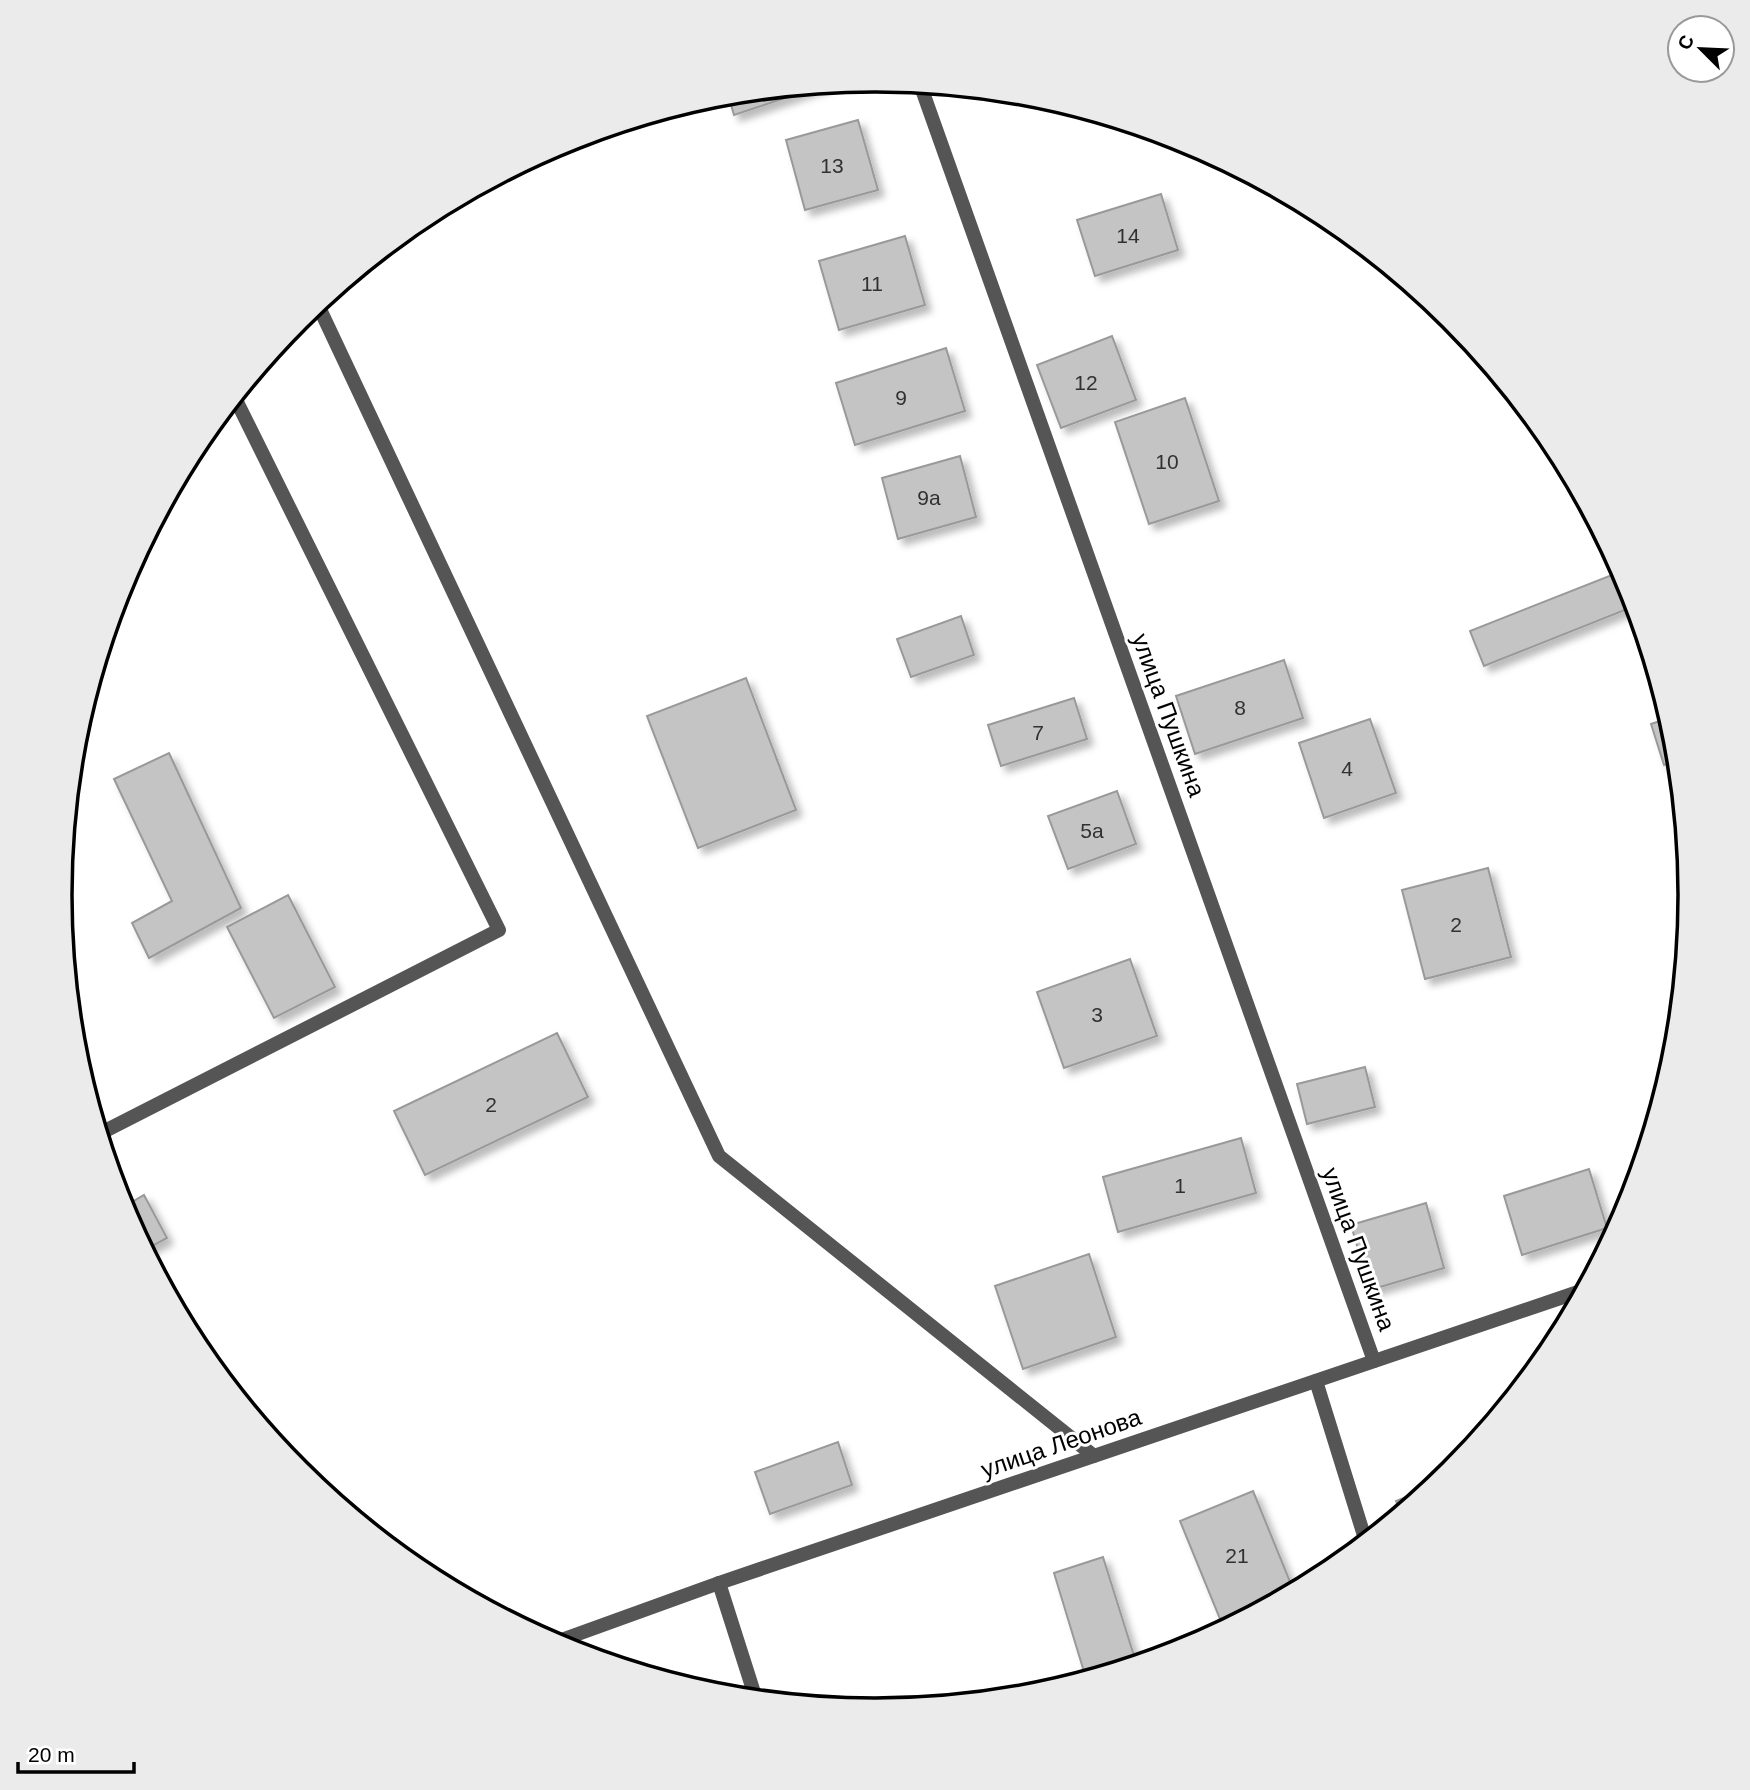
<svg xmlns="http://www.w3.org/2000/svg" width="1750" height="1790" viewBox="0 0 1750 1790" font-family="Helvetica,sans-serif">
<defs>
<filter id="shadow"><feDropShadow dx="6" dy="6" stdDeviation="3.5" flood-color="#0004"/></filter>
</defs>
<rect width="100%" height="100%" fill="#fff"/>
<g fill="#c4c4c4" stroke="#999" stroke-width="2" filter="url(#shadow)">
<polygon points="827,84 734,115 728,94"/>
<polygon points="858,120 878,190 805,210 786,140"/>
<polygon points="1161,194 1178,250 1095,276 1077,220"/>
<polygon points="905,236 925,305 839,330 819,261"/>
<polygon points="1112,336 1136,400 1061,428 1037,365"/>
<polygon points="946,348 965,411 855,445 836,383"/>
<polygon points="1185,398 1219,501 1149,524 1115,422"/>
<polygon points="960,456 976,517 898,539 882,478"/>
<polygon points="1622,571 1635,606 1484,666 1470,631"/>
<polygon points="961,616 974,655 911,677 897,639"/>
<polygon points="1284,660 1303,718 1195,754 1176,696"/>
<polygon points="746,678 796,810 698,848 647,716"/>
<polygon points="1074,698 1087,739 1001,766 988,725"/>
<polygon points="1669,718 1675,736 1677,761 1664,765 1651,724"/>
<polygon points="1370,719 1396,793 1324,818 1299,743"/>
<polygon points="169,753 241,908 149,958 132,923 172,901 114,779"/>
<polygon points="1117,791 1136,844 1068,869 1048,816"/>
<polygon points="1488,868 1511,957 1425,979 1402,890"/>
<polygon points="288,895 335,987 274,1018 227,927"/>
<polygon points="1130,959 1157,1036 1064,1068 1037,992"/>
<polygon points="557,1033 588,1097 425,1175 394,1111"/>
<polygon points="1365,1067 1375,1107 1307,1124 1297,1084"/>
<polygon points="1241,1138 1256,1193 1118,1232 1103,1177"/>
<polygon points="1589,1169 1607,1228 1522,1255 1504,1196"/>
<polygon points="144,1195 167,1238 145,1250 122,1208"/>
<polygon points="1426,1203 1444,1268 1370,1290 1351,1225"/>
<polygon points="1089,1254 1116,1337 1023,1369 995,1286"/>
<polygon points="838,1442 852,1485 770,1514 755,1472"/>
<polygon points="1434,1486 1401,1513 1396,1501"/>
<polygon points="1253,1491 1293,1589 1220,1619 1180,1521"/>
<polygon points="1103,1557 1135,1659 1085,1675 1054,1573"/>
</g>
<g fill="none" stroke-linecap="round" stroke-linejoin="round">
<g stroke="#555" stroke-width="14">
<polyline points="317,303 719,1156 1094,1456"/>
<polyline points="99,1134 499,930 234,396"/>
</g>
<g stroke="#555" stroke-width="14">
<polyline points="920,84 1374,1361"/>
<polyline points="1316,1381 1366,1542"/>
<polyline points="719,1583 756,1699"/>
<polyline points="553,1643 719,1583 1584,1290"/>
</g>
</g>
<g text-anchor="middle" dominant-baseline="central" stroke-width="6" stroke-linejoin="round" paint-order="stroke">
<g font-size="21" fill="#313131">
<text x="832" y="165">13</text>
<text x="1128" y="235">14</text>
<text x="872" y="283">11</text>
<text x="1086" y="382">12</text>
<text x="901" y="397">9</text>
<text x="1167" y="461">10</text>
<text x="929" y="497">9а</text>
<text x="1240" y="707">8</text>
<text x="1038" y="732">7</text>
<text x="1347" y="768">4</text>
<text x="1092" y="830">5а</text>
<text x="1456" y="924">2</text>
<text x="1097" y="1014">3</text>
<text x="491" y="1104">2</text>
<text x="1180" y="1185">1</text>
<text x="1237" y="1555">21</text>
</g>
<g font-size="24" fill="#000" stroke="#fff">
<text transform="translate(1169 715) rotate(70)">улица Пушкина</text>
<text transform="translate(1359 1249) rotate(70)">улица Пушкина</text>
<text transform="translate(1061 1443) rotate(-19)">улица Леонова</text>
</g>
</g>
<path d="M0 0H1750V1790H0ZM72 895a803 803 0 1 1 1606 0a803 803 0 1 1-1606 0Z" fill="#ebebeb" fill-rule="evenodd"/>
<path fill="none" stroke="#000" stroke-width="3.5" d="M72 895a803 803 0 1 1 1606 0a803 803 0 1 1-1606 0Z"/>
<g transform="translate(1701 49) rotate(294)"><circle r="33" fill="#ffffff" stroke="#999999" stroke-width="2"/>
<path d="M0-5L12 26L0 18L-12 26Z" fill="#000000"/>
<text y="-10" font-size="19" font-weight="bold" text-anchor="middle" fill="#000000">С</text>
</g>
<path d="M18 1762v10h116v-10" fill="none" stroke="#000000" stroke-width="3.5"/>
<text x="28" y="1762" font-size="21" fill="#000000" stroke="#ffffff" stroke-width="5" paint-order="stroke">20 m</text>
</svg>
